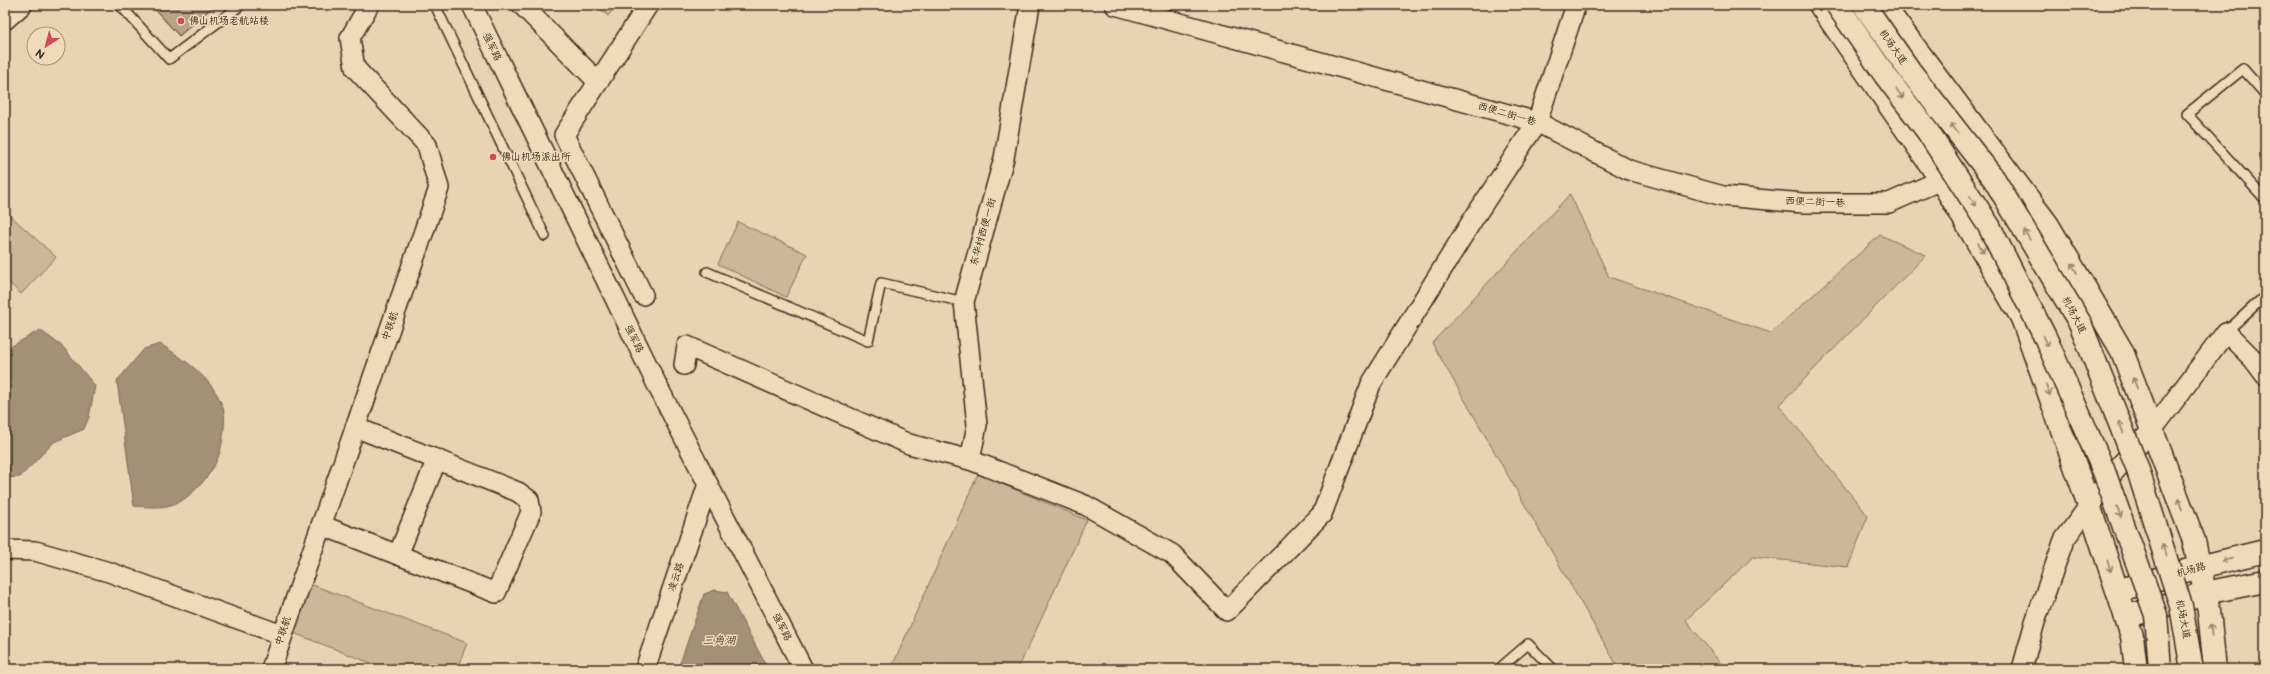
<svg xmlns="http://www.w3.org/2000/svg" width="2270" height="674" viewBox="0 0 2270 674" font-family="'Balsamiq Sans','LXGW WenKai TC',sans-serif">
<rect width="100%" height="100%" fill="#ead3b3"/>
<filter id="ink" filterUnits="userSpaceOnUse"><feTurbulence type="fractalNoise" baseFrequency=".025" numOctaves="2"/><feDisplacementMap in="SourceGraphic" scale="8" xChannelSelector="R" yChannelSelector="G"/><feConvolveMatrix kernelMatrix="1 2 1 2 8 2 1 2 1" color-interpolation-filters="sRGB"/></filter>
<g filter="url(#ink)">
<g fill="#cdb79a" stroke="#84705c">
<polygon points="596,5 616,5 608,16"/>
<polygon points="1570,194 1609,277 1771,333 1880,235 1926,255 1779,405 1868,516 1848,567 1753,557 1686,620 1725,669 1619,669 1432,343"/>
<polygon points="5,211 56,257 21,294 5,279"/>
<polygon points="738,222 807,254 786,297 718,264"/>
<polygon points="978,474 1087,520 1018,669 891,669"/>
<polygon points="310,584 467,643 457,669 386,669 291,632"/>
</g>
<g fill="#a49077" stroke="#7a6753">
<polygon points="40,330 63,347 95,386 89,417 84,429 54,442 20,477 5,478 5,350"/>
<path d="M160,344C184,359 214,379 223,408C227,420 222,451 216,462C210,476 192,496 179,502C164,509 149,507 134,506L117,381L144,349Z"/>
<polygon points="715,590 727,592 768,669 678,669 704,594"/>
</g>
<polygon fill="#b9a489" stroke="#3b2a1e" points="151,5 215,5 179,36"/>
<g fill="none" stroke-linecap="round" stroke-linejoin="round">
<defs>
<g id="lane">
<polyline points="120,5 169,59 241,5"/>
<polyline points="435,5 545,236"/>
<polyline points="2265,94 2243,69 2187,114 2265,199"/>
<polyline points="707,272 868,341 881,283 964,302"/>
<polyline points="2226,332 2265,296"/>
<polyline points="1499,669 1528,644 1553,669"/>
</g>
<g id="street">
<polyline points="472,5 659,389 803,669"/>
<polyline points="522,5 598,82"/>
<polyline points="1115,5 1537,122 1629,170 1723,196 1803,203 1889,203 1941,180"/>
<polyline points="5,20 22,5"/>
<polyline points="643,295 564,135 648,5"/>
<polyline points="684,365 687,346 909,444 970,460 1085,505 1172,554 1227,611 1322,514 1371,384 1472,221 1537,122 1576,5"/>
<polyline points="970,460 977,425 964,302 1004,158 1030,5"/>
<polyline points="321,525 496,593 531,512 529,500 518,492 355,427"/>
<polyline points="5,550 35,551 109,572 282,635"/>
<polyline points="398,555 437,459"/>
<polyline points="271,669 439,188 427,145 355,68 350,38 369,5"/>
<polyline points="645,669 708,484"/>
<polyline points="2022,669 2035,622 2064,540 2114,472 2153,429 2226,332 2253,359 2265,375"/>
</g>
<g id="secondary">
<polyline points="1820,5 1941,180 2022,318 2089,505 2132,636 2136,669"/>
<polyline points="1883,5 2048,225 2122,351 2194,541 2209,611 2215,669"/>
<polyline points="2117,591 2199,567 2265,551"/>
<polyline points="2126,617 2205,593 2265,581"/>
</g>
</defs>
<use href="#lane" stroke="#3b2a1e" stroke-width="12"/>
<use href="#street" stroke="#3b2a1e" stroke-width="22"/>
<use href="#secondary" stroke="#3b2a1e" stroke-width="25"/>
<use href="#lane" stroke="#f1dab9" stroke-width="9"/>
<use href="#street" stroke="#f1dab9" stroke-width="19"/>
<use href="#secondary" stroke="#f1dab9" stroke-width="22"/>
<defs>
<g id="primary-bridge">
<polyline points="1837,5 1885,75 1928,132 1989,226 2046,339 2103,469 2156,615 2160,669"/>
<polyline points="1864,5 1910,71 1994,179 2080,323 2137,467 2181,606 2192,669"/>
</g>
</defs>
<use href="#primary-bridge" stroke="#3b2a1e" stroke-width="25" stroke-linecap="butt"/>
<use href="#primary-bridge" stroke="#f1dab9" stroke-width="22"/>
</g>
<defs><path id="oneway-shaft" d="M-6 0H5M1.5-3L5.5 0L1.5 3" fill="none" stroke-width="1.6" stroke-linecap="round" stroke-linejoin="round"/></defs>
<g stroke="#96826c">
<use href="#oneway-shaft" transform="translate(1900 94) rotate(53)"/>
<use href="#oneway-shaft" transform="translate(1954 128) rotate(-128)"/>
<use href="#oneway-shaft" transform="translate(1973 201) rotate(57)"/>
<use href="#oneway-shaft" transform="translate(2027 235) rotate(-121)"/>
<use href="#oneway-shaft" transform="translate(1981 248) rotate(59)"/>
<use href="#oneway-shaft" transform="translate(2074 268) rotate(-120)"/>
<use href="#oneway-shaft" transform="translate(2046 341) rotate(65)"/>
<use href="#oneway-shaft" transform="translate(2135 383) rotate(-112)"/>
<use href="#oneway-shaft" transform="translate(2048 390) rotate(70)"/>
<use href="#oneway-shaft" transform="translate(2121 427) rotate(-112)"/>
<use href="#oneway-shaft" transform="translate(2180 504) rotate(-110)"/>
<use href="#oneway-shaft" transform="translate(2119 512) rotate(70)"/>
<use href="#oneway-shaft" transform="translate(2164 550) rotate(-108)"/>
<use href="#oneway-shaft" transform="translate(2227 560) rotate(166)"/>
<use href="#oneway-shaft" transform="translate(2109 566) rotate(72)"/>
<use href="#oneway-shaft" transform="translate(2211 630) rotate(-96)"/>
</g>
</g>
<g fill="#d1495b" stroke="#f1dab9" stroke-width="1.5">
<circle cx="181" cy="21" r="4"/>
<circle cx="493" cy="157" r="4"/>
</g>
<g text-anchor="middle" dominant-baseline="central" stroke-width="3" stroke-linejoin="round" paint-order="stroke">
<g font-size="10" fill="#3b2a1e" stroke="#f1dab9" text-anchor="start">
<text x="189" y="21">佛山机场老航站楼</text>
<text x="501" y="157">佛山机场派出所</text>
</g>
<g font-size="10" fill="#3b2a1e" stroke="#f1dab9">
<text transform="translate(492 47) rotate(64)">强军路</text>
<text transform="translate(1893 47) rotate(55)">机场大道</text>
<text transform="translate(1507 114) rotate(16)">西便二街一巷</text>
<text transform="translate(1815 202) rotate(2)">西便二街一巷</text>
<text transform="translate(983 232) rotate(-74)">东华村西便一街</text>
<text transform="translate(2074 315) rotate(62)">机场大道</text>
<text transform="translate(390 326) rotate(-71)">中联航</text>
<text transform="translate(634 339) rotate(64)">强军路</text>
<text transform="translate(2191 570) rotate(-16)">机场路</text>
<text transform="translate(676 577) rotate(-71)">凌云路</text>
<text transform="translate(2183 619) rotate(79)">机场大道</text>
<text transform="translate(782 627) rotate(63)">强军路</text>
<text transform="translate(283 631) rotate(-71)">中联航</text>
</g>
<g font-size="11" font-style="italic" fill="#554434" stroke="#f1dab9">
<text x="719" y="640">三角湖</text>
</g>
</g>
<rect width="2270" height="674" fill="none" stroke="#f1dab9" stroke-width="20"/>
<rect x="10" y="10" width="2250" height="654" fill="none" stroke="#3b2a1e" stroke-width="1.5" filter="url(#ink)"/>
<g transform="translate(46 46) rotate(216)"><circle r="19" fill="#f1dab9" stroke="#a8947b"/>
<path d="M0-3L7 15L0 10L-7 15Z" fill="#d1495b"/>
<text y="-6" font-size="11" font-weight="bold" text-anchor="middle" fill="#3b2a1e">N</text>
</g>
</svg>
